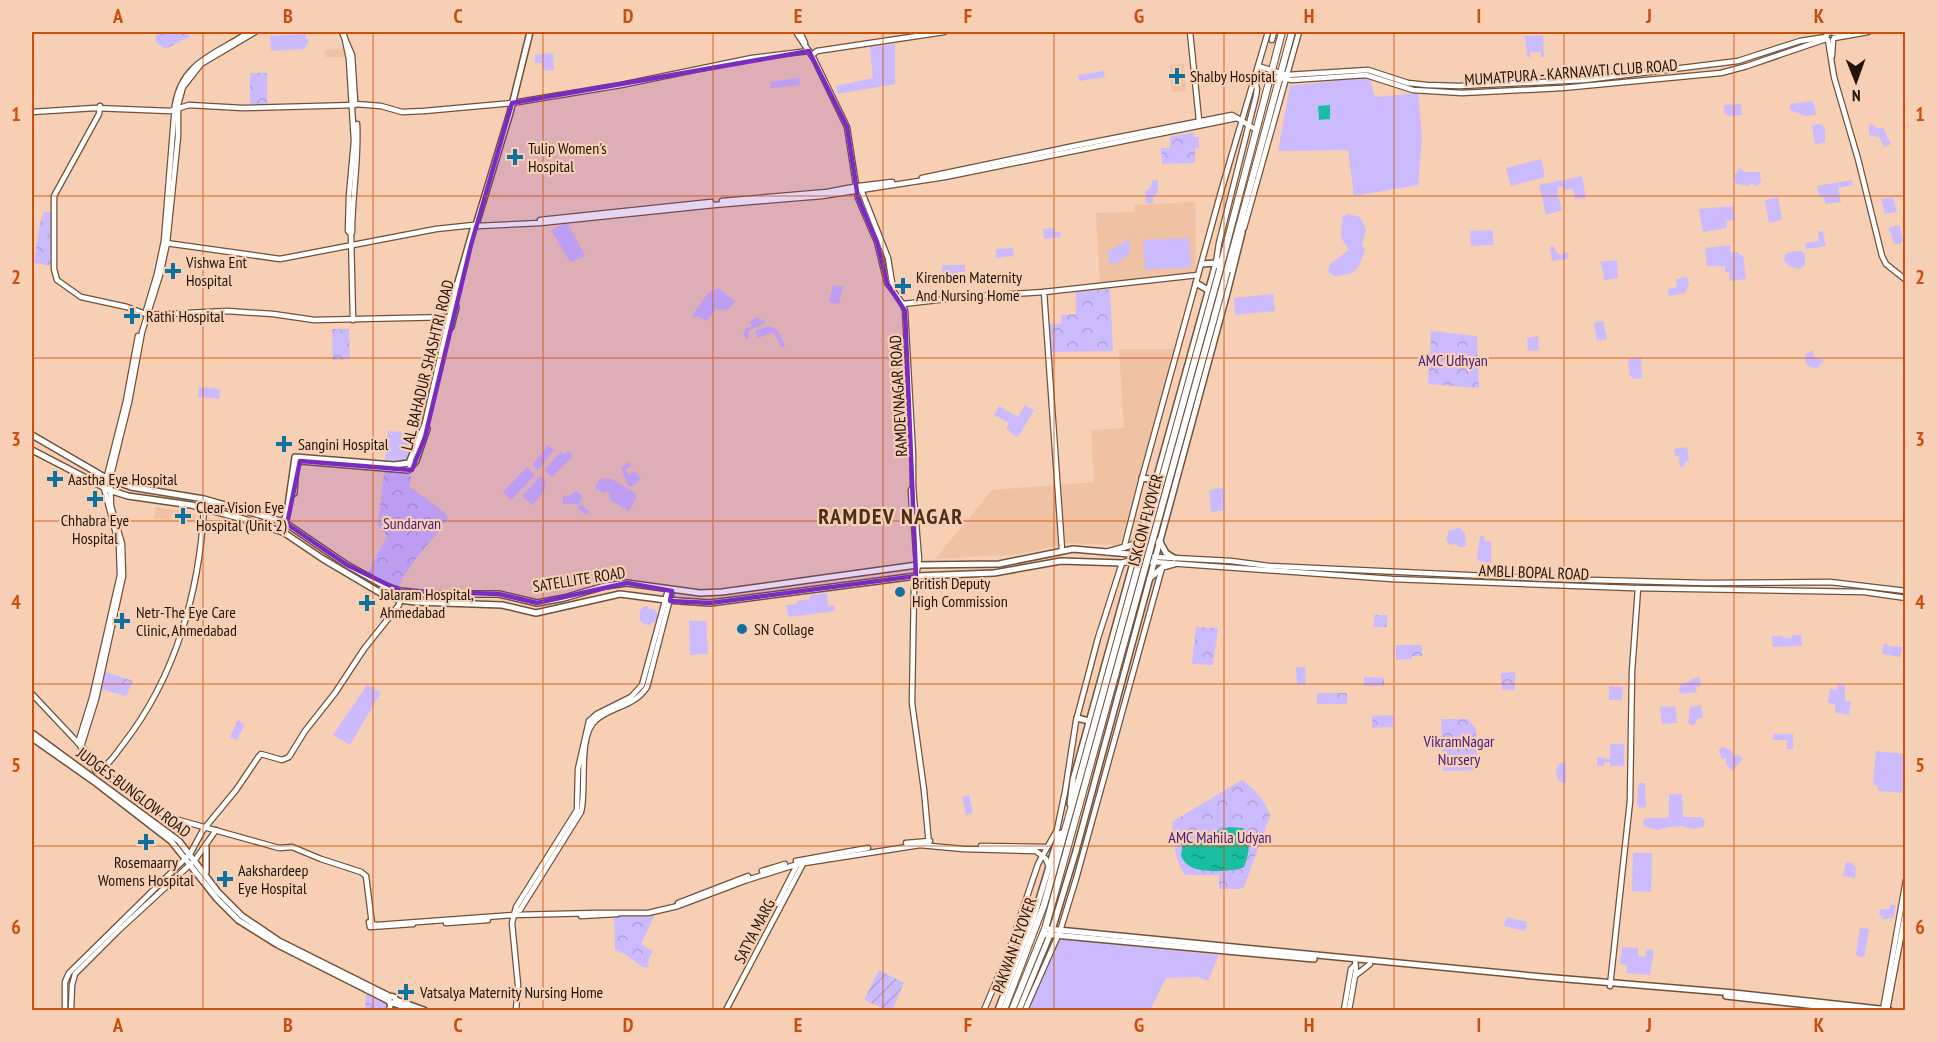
<svg xmlns="http://www.w3.org/2000/svg" width="1937" height="1042" viewBox="0 0 1937 1042" font-family="'PT Sans Narrow',sans-serif">
<defs>
<pattern id="park-crowns" width="20" height="18" patternUnits="userSpaceOnUse" patternTransform="scale(1.5)"><rect width="20" height="18" fill="#ccbafe"/><path d="M2 6a3 3 0 1 1 6 0M12 15a3 3 0 1 1 6 0" fill="none" stroke="#af9fd8"/></pattern>
<pattern id="garden-furrows" width="10" height="10" patternUnits="userSpaceOnUse" patternTransform="scale(1.5)"><rect width="10" height="10" fill="#ccbafe"/><path d="M-1 1l2-2M0 10L10 0M9 11l2-2" fill="none" stroke="#af9fd8"/></pattern>
<pattern id="water-ripples" width="26" height="14" patternUnits="userSpaceOnUse" patternTransform="scale(1.5)"><rect width="26" height="14" fill="#19bda1"/><path d="M2 4q2-2 4 0t4 0M15 11q2-2 4 0t4 0" fill="none" stroke="#169881"/></pattern>
</defs>
<rect width="100%" height="100%" fill="#f6cfb5"/>
<g fill="#eec2a3">
<polygon points="346,48 346,57 325,57 325,50"/>
<polygon points="1184,64 1186,91 1172,92 1169,65"/>
<polygon points="1195,202 1196,272 1100,283 1096,213 1134,212 1135,205"/>
<polygon points="1119,349 1176,349 1120,545 1068,543 1020,554 935,559 992,490 1094,482 1091,430 1124,428"/>
<polygon points="156,507 196,514 194,522 178,520 179,514 172,513 170,520 154,518"/>
</g>
<g fill="#ccbafe">
<polygon points="305,34 306,39 309,40 305,49 271,51 270,36"/>
<polygon points="1543,35 1544,57 1541,57 1541,52 1530,52 1530,57 1527,57 1525,36"/>
<polygon points="895,44 895,84 838,94 836,86 873,78 870,47"/>
<polygon points="553,53 554,70 545,71 541,63 535,63 535,55"/>
<polygon points="1104,71 1105,77 1079,81 1078,75"/>
<polygon points="799,78 800,85 771,88 770,82"/>
<polygon points="1360,78 1370,79 1375,97 1418,93 1422,137 1418,185 1354,196 1348,150 1278,151 1290,86"/>
<polygon points="1813,101 1816,113 1815,115 1805,116 1790,110 1790,104"/>
<polygon points="1741,104 1742,115 1730,116 1724,113 1724,105"/>
<polygon points="1821,124 1825,128 1825,142 1815,145 1812,125"/>
<polygon points="1872,124 1877,128 1883,128 1891,144 1884,147 1879,137 1869,135 1869,125"/>
<polygon points="1541,159 1545,177 1511,186 1506,168"/>
<polygon points="1740,168 1745,172 1760,172 1761,181 1759,185 1755,186 1752,183 1748,186 1735,183 1734,176"/>
<polygon points="1582,176 1586,198 1575,199 1573,189 1564,190 1563,187 1558,187 1557,198 1559,199 1562,210 1546,215 1539,185"/>
<polygon points="1152,180 1158,180 1158,192 1153,198 1153,203 1146,203 1145,192 1151,187"/>
<polygon points="1852,180 1853,185 1838,188 1841,202 1826,204 1823,197 1819,196 1817,186"/>
<polygon points="1778,197 1782,220 1769,223 1765,200"/>
<polygon points="1893,197 1897,212 1885,214 1881,199"/>
<polygon points="1733,206 1735,220 1726,221 1727,228 1703,232 1699,209"/>
<path d="M1348,214L1360,217L1366,229L1362,245L1365,250C1358,270 1358,274 1335,276L1328,272L1330,264L1349,250C1338,236 1342,233 1342,217Z"/>
<polygon points="567,222 585,256 570,262 551,230"/>
<polygon points="1899,225 1904,241 1900,244 1894,244 1889,228"/>
<polygon points="1055,228 1055,232 1060,232 1061,237 1044,239 1043,229"/>
<polygon points="1492,230 1494,245 1471,246 1470,231"/>
<polygon points="1823,231 1826,246 1806,249 1805,243 1819,241 1818,232"/>
<polygon points="1189,238 1191,267 1145,270 1143,240"/>
<polygon points="1130,239 1129,255 1114,265 1110,264 1108,251"/>
<polygon points="1730,245 1731,253 1738,252 1739,255 1743,255 1746,279 1730,281 1729,272 1725,272 1725,266 1707,266 1705,248"/>
<polygon points="1554,246 1556,252 1561,255 1567,252 1569,255 1567,259 1552,261 1550,247"/>
<polygon points="1013,248 1014,256 996,258 996,249"/>
<polygon points="1795,251 1802,251 1805,255 1805,265 1799,269 1789,266 1784,261 1785,254"/>
<polygon points="1617,260 1618,278 1603,280 1604,275 1600,262"/>
<polygon points="942,265 965,265 965,272 958,272 958,275 942,276"/>
<polygon points="1687,277 1689,284 1685,293 1669,296 1668,289 1677,287 1676,279"/>
<polygon points="833,285 843,287 839,304 829,302"/>
<polygon points="718,288 735,301 728,310 716,309 707,321 699,317 691,317 708,293"/>
<polygon points="1273,294 1275,311 1235,315 1234,298"/>
<polygon points="756,317 767,322 748,331 749,338 747,340 743,334 746,328 752,327 750,322"/>
<polygon points="1603,321 1607,339 1597,341 1594,323"/>
<polygon points="768,326 778,330 785,346 781,347 774,332 758,338 755,331"/>
<polygon points="1538,336 1539,350 1528,351 1527,338"/>
<polygon points="1812,350 1814,357 1824,360 1817,368 1810,367 1805,362 1806,354"/>
<polygon points="1641,357 1642,378 1633,379 1632,376 1630,377 1628,359"/>
<polygon points="199,387 220,389 219,399 198,397"/>
<polygon points="1025,405 1034,410 1018,437 1009,432 1010,430 1006,428 1009,423 994,415 999,406 1018,417"/>
<polygon points="388,431 402,432 402,437 410,437 415,441 410,443 409,450 412,451 408,462 385,460"/>
<polygon points="548,445 554,450 538,470 532,465"/>
<polygon points="1687,447 1689,461 1685,462 1685,466 1680,467 1679,456 1675,456 1674,449"/>
<polygon points="568,451 573,456 552,477 544,470 561,452 564,454"/>
<polygon points="629,462 631,466 625,470 629,475 635,471 641,480 632,486 628,486 621,468"/>
<polygon points="527,467 535,475 511,500 503,492"/>
<polygon points="540,476 546,481 544,492 532,505 522,496"/>
<polygon points="610,478 635,493 636,499 629,511 610,500 609,493 606,491 604,493 595,488 600,479"/>
<polygon points="1223,488 1225,510 1211,512 1209,490"/>
<polygon points="576,491 582,495 580,504 590,512 586,515 577,507 580,504 563,504 563,496 571,495"/>
<polygon points="1460,528 1465,533 1466,545 1464,547 1459,547 1456,544 1450,545 1446,539 1449,530"/>
<polygon points="1480,536 1484,536 1485,541 1490,541 1491,544 1491,563 1479,561 1477,558"/>
<polygon points="827,593 828,606 834,605 835,611 790,617 788,615 786,605 797,604 797,601 810,599 810,595"/>
<path d="M645,606H648V609H654L657,613V620C651,626 646,626 640,621V610Z"/>
<polygon points="689,621 706,621 708,654 690,655"/>
<polygon points="1792,635 1801,635 1802,646 1773,647 1772,636 1783,636 1783,638 1792,638"/>
<polygon points="1884,643 1889,646 1903,647 1900,657 1882,654"/>
<polygon points="1296,667 1305,667 1306,685 1297,685"/>
<polygon points="1700,677 1701,686 1696,687 1697,692 1680,694 1679,688 1682,683 1691,681 1691,679"/>
<polygon points="1838,684 1845,685 1845,701 1851,702 1849,715 1835,712 1835,704 1828,703 1830,689 1837,690"/>
<polygon points="367,685 381,692 350,745 333,735"/>
<polygon points="1609,686 1623,687 1622,700 1609,700"/>
<polygon points="1701,705 1703,718 1697,719 1694,726 1688,723 1690,707"/>
<polygon points="1675,706 1677,723 1662,724 1660,707"/>
<polygon points="1773,734 1793,734 1793,749 1787,749 1787,740 1773,740"/>
<polygon points="1610,744 1624,744 1624,766 1610,766 1610,762 1604,762 1604,766 1597,766 1597,757 1610,759"/>
<polygon points="1724,747 1732,751 1734,756 1738,754 1743,759 1732,771 1726,764 1726,758 1722,759 1719,752 1720,748"/>
<polygon points="1876,751 1905,754 1905,793 1879,791 1877,786 1873,784"/>
<polygon points="1566,762 1566,783 1562,783 1558,780 1556,770 1560,763"/>
<polygon points="1641,783 1645,783 1646,808 1639,807 1637,803 1638,786"/>
<polygon points="1669,794 1682,794 1683,817 1701,817 1705,822 1703,827 1693,829 1682,826 1669,827 1657,830 1644,826 1643,821 1645,818 1667,818 1669,815"/>
<polygon points="969,795 973,813 966,815 962,797"/>
<polygon points="1633,853 1652,853 1651,892 1632,891"/>
<polygon points="1846,862 1852,863 1856,868 1855,878 1843,876"/>
<polygon points="1891,905 1896,905 1893,918 1883,919 1879,913 1880,909 1888,910"/>
<polygon points="1506,917 1527,922 1526,931 1504,926"/>
<polygon points="1860,928 1869,929 1865,955 1861,958 1856,954"/>
<polygon points="1059,939 1219,955 1208,981 1198,977 1166,978 1150,1010 1028,1010"/>
<polygon points="1622,947 1638,948 1638,956 1645,957 1647,949 1654,950 1650,975 1626,973 1627,965 1620,964"/>
</g>
<g fill="url(#park-crowns)">
<polygon points="156,32 188,32 189,37 165,49 156,42"/>
<rect x="250" y="73" width="17" height="31"/>
<polygon points="1194,132 1194,137 1199,137 1199,148 1195,149 1195,163 1162,164 1161,148 1170,148 1170,137"/>
<polygon points="44,212 52,212 53,266 34,263 40,223"/>
<polygon points="1110,289 1113,351 1051,352 1050,324 1061,324 1061,315 1076,314 1076,292"/>
<polygon points="332,329 349,329 350,359 333,360"/>
<polygon points="1431,331 1477,336 1479,388 1428,384"/>
<path d="M384,471L408,473L411,476L410,487L444,512L448,518C432,543 409,561 398,589L367,574L387,536L378,525Z"/>
<rect x="1374" y="615" width="13" height="12"/>
<polygon points="1196,627 1218,628 1213,665 1192,664"/>
<polygon points="1396,645 1422,645 1422,656 1412,656 1412,659 1396,660"/>
<polygon points="106,672 133,681 126,696 101,689"/>
<polygon points="1515,672 1515,690 1502,690 1501,673"/>
<polygon points="1364,677 1384,678 1384,686 1364,686"/>
<rect x="1317" y="693" width="30" height="11"/>
<polygon points="1393,715 1393,727 1372,728 1372,716"/>
<polygon points="1441,719 1468,719 1476,729 1477,770 1443,771"/>
<polygon points="238,720 245,724 237,740 230,737"/>
<path d="M1242,780C1254,788 1266,802 1270,816L1244,887L1240,889H1219V875H1185C1174,860 1174,840 1172,822Z"/>
<polygon points="656,912 641,944 653,951 649,958 648,967 644,968 626,955 615,950 614,916"/>
<polygon points="366,994 388,1005 386,1010 365,1010"/>
</g>
<polygon fill="url(#garden-furrows)" points="879,970 904,983 892,1010 887,1010 864,1000"/>
<g fill="url(#water-ripples)">
<polygon points="1330,105 1330,119 1319,120 1318,106"/>
<path d="M1229,827L1243,828C1252,839 1249,855 1244,867C1233,872 1202,873 1191,867C1186,864 1183,860 1181,856L1183,842L1201,841L1208,834Z"/>
</g>
<g fill="none" stroke-linecap="round" stroke-linejoin="round">
<defs>
<g id="tertiary">
<polyline points="342,32 352,55 355,101"/>
<polyline points="796,32 814,59 847,127 858,198 877,242 887,283 903,304 905,311 913,455 913,487 919,559 914,588 912,703 924,790 929,845"/>
<polyline points="800,32 805,43"/>
<polyline points="1190,32 1199,120"/>
<polyline points="1834,33 1844,32"/>
<polyline points="344,35 349,59 354,141 349,196 348,231 351,234 353,320"/>
<polyline points="1834,38 1868,32"/>
<polyline points="1826,39 1827,33 1832,32"/>
<polyline points="1272,40 1274,32"/>
<polyline points="1828,40 1834,77 1858,159 1882,256 1886,264 1906,280"/>
<polyline points="812,55 817,51 944,32"/>
<polyline points="1832,56 1833,40"/>
<polyline points="1258,66 1287,75 1368,70 1408,83 1427,85 1459,86 1585,80 1738,61 1800,41 1826,37"/>
<polyline points="1269,76 1292,80 1366,75 1413,90 1462,93 1562,88 1721,73 1747,66 1826,39"/>
<polyline points="355,104 381,106 402,112 424,111 512,103 621,85 752,58 809,51"/>
<polyline points="100,106 99,114 54,196 54,269 57,280 81,297 127,307 148,315 227,311 273,314 314,320 451,317"/>
<polyline points="32,112 95,108 170,111 189,105 242,108 355,105"/>
<polyline points="922,178 1074,146 1232,115 1255,129"/>
<polyline points="860,187 888,258 893,289"/>
<polyline points="722,201 827,192 859,186 892,182"/>
<polyline points="540,220 711,202"/>
<polyline points="477,226 540,223 714,205 822,196 945,177 1237,118"/>
<polyline points="1244,228 1299,32"/>
<path d="M351,234L352,232C352,196 359,160 357,124"/>
<polyline points="166,243 280,259 436,229 474,225"/>
<polyline points="1216,263 1219,243 1256,96 1257,89 1255,82"/>
<polyline points="903,304 964,297 1045,292"/>
<path d="M146,311L157,274L164,241L175,105C182,61 217,54 249,32"/>
<polyline points="912,511 911,490 913,487"/>
<polyline points="914,525 917,565"/>
<polyline points="1124,548 1142,478 1222,188 1268,32"/>
<polyline points="1062,550 1044,292 1198,275"/>
<polyline points="1156,557 1231,561 1269,566 1553,579 1706,583 1830,582 1906,591"/>
<polyline points="1154,562 1392,579 1632,588 1864,592 1906,598"/>
<polyline points="32,694 112,779 151,807 168,817 279,848 292,847 321,859 361,872 366,876 372,924 377,925 514,915 596,913 648,913 678,906 747,880 798,864 920,845 963,849 1036,851 1046,859 1049,867"/>
<polyline points="78,743 92,698 120,575 119,545 104,488 126,401 138,336"/>
<polyline points="81,747 96,699 123,576 122,544 111,506 110,479 129,402 142,332 160,275 167,243 178,137 178,105 183,87 201,64 255,32"/>
<path d="M95,770C108,768 116,753 124,743C176,676 199,592 204,509"/>
<polyline points="906,843 930,841"/>
<polyline points="981,846 1047,847"/>
<polyline points="796,861 868,848"/>
<polyline points="762,871 785,864"/>
<polyline points="678,903 748,876"/>
<polyline points="777,904 798,863"/>
<path d="M516,911L520,910L581,812C587,791 577,735 596,720C612,706 634,707 647,687L672,591"/>
<polyline points="581,916 617,914"/>
<polyline points="369,922 370,927 413,924"/>
<polyline points="446,923 488,920"/>
<polyline points="1356,975 1370,964"/>
<polyline points="1610,986 1630,801 1632,671 1638,588"/>
<polyline points="65,1010 65,982 69,973 190,854 203,830 236,790 259,756 261,754 282,760 289,757 305,731 335,693 364,649 399,605 400,600"/>
<polyline points="71,1010 72,985 75,974 119,930 195,860 216,830"/>
<polyline points="389,1010 391,1003"/>
<polyline points="516,1010 518,985 512,923 516,907 577,810 578,769 589,721 597,714 631,697 642,685 668,590"/>
<polyline points="726,1010 804,862"/>
<polyline points="984,1010 1007,956 1038,864 1057,830 1065,792 1076,721 1098,638 1122,563"/>
<polyline points="1025,1010 1060,931 1076,879 1162,568"/>
<polyline points="1344,1010 1351,969 1354,966"/>
<polyline points="1349,1010 1356,970 1355,959"/>
<polyline points="1883,1010 1906,880"/>
<polyline points="1887,1010 1906,910"/>
</g>
<g id="secondary">
<polyline points="476,225 510,113 530,32"/>
<polyline points="451,327 456,307"/>
<polyline points="32,435 106,478 131,487 204,499 284,522 347,565 385,586 401,591 429,594 499,594 537,603 564,598 605,586 627,583 700,593 722,592 917,565 999,564 1073,549 1152,556"/>
<polyline points="32,450 109,490 128,496 191,505 243,519 283,532 323,559 384,595 400,600 415,602 502,605 536,613 620,594 666,600 710,603 916,576 994,573 1061,561 1122,563 1133,560 1154,562"/>
<polyline points="294,493 296,465 300,461 408,470 416,461 427,429"/>
<polyline points="280,531 287,513 295,457 394,465 409,463 425,424 456,289 474,226"/>
<polyline points="32,733 179,841 218,892 242,916 279,941 391,997"/>
<polyline points="32,738 96,783 171,841 217,899 238,920 278,945 389,1001"/>
<polyline points="206,847 206,872"/>
<polyline points="1048,929 1543,977 1734,993 1889,1010"/>
<polyline points="1043,934 1314,959"/>
<polyline points="1726,996 1853,1010"/>
<circle cx="392" cy="1000" r="3.5"/>
<polyline points="396,1000 424,1010"/>
<polyline points="393,1003 412,1010"/>
</g>
<g id="primary">
<polyline points="1202,264 1216,263"/>
<polyline points="1196,283 1208,290"/>
<polyline points="1142,478 1156,480"/>
<polyline points="1149,539 1160,542 1166,553 1174,558"/>
<polyline points="1107,552 1132,545 1138,539"/>
<polyline points="1150,578 1163,567 1174,564"/>
<polyline points="1077,718 1089,721"/>
<polyline points="1070,804 1073,780 1216,263 1222,260"/>
<polyline points="998,1010 1034,916 1059,834 1064,832"/>
<polyline points="1019,1010 1052,930 1076,851 1227,293 1242,233 1243,219"/>
</g>
<g id="trunk">
<polyline points="1220,269 1282,32"/>
<polyline points="1227,271 1292,32"/>
<polyline points="1004,1010 1044,905 1079,780"/>
<polyline points="1012,1010 1045,929 1086,781"/>
</g>
</defs>
<use href="#tertiary" stroke="#71513a" stroke-width="7"/>
<use href="#secondary" stroke="#71513a" stroke-width="8"/>
<use href="#primary" stroke="#71513a" stroke-width="8"/>
<use href="#trunk" stroke="#71513a" stroke-width="8"/>
<use href="#tertiary" stroke="#fff" stroke-width="4.5"/>
<use href="#secondary" stroke="#fff" stroke-width="5"/>
<use href="#primary" stroke="#fff" stroke-width="5"/>
<use href="#trunk" stroke="#fff" stroke-width="6"/>
<defs>
<g id="trunk-bridge">
<polyline points="1079,780 1220,269"/>
<polyline points="1086,781 1227,271"/>
</g>
</defs>
<use href="#trunk-bridge" stroke="#71513a" stroke-width="8" stroke-linecap="butt"/>
<use href="#trunk-bridge" stroke="#fff" stroke-width="6"/>
</g>
<path fill="#7b2cbf" fill-opacity="0.2" stroke="#7b2cbf" stroke-width="4.5" stroke-linejoin="round" d="M809,51L847,127L858,198L877,242L887,283L905,311L916,576L710,603L670,601L672,591L627,583L537,603L499,594L401,591L347,565L287,524L300,461L412,470L425,437L471,245L512,103Z"/>
<path fill="none" stroke="#ca4f0c" stroke-width="1.5" stroke-opacity="0.55" d="M203,32V1010M373,32V1010M543,32V1010M713,32V1010M883,32V1010M1054,32V1010M1224,32V1010M1394,32V1010M1564,32V1010M1734,32V1010M32,196H1906M32,358H1906M32,521H1906M32,684H1906M32,846H1906"/>
<g fill="#10719f" stroke="#f6cfb5" stroke-width="2">
<path d="M1174 67h6v6h6v6h-6v6h-6v-6h-6v-6h6z"/>
<path d="M512 148h6v6h6v6h-6v6h-6v-6h-6v-6h6z"/>
<path d="M170 262h6v6h6v6h-6v6h-6v-6h-6v-6h6z"/>
<path d="M900 277h6v6h6v6h-6v6h-6v-6h-6v-6h6z"/>
<path d="M129 307h6v6h6v6h-6v6h-6v-6h-6v-6h6z"/>
<path d="M281 435h6v6h6v6h-6v6h-6v-6h-6v-6h6z"/>
<path d="M52 470h6v6h6v6h-6v6h-6v-6h-6v-6h6z"/>
<path d="M92 490h6v6h6v6h-6v6h-6v-6h-6v-6h6z"/>
<path d="M180 507h6v6h6v6h-6v6h-6v-6h-6v-6h6z"/>
<circle cx="900" cy="592" r="6"/>
<path d="M364 594h6v6h6v6h-6v6h-6v-6h-6v-6h6z"/>
<path d="M119 612h6v6h6v6h-6v6h-6v-6h-6v-6h6z"/>
<circle cx="742" cy="629" r="6"/>
<path d="M143 833h6v6h6v6h-6v6h-6v-6h-6v-6h6z"/>
<path d="M222 870h6v6h6v6h-6v6h-6v-6h-6v-6h6z"/>
<path d="M403 983h6v6h6v6h-6v6h-6v-6h-6v-6h6z"/>
</g>
<g text-anchor="middle" dominant-baseline="central" stroke-width="4.5" stroke-linejoin="round" paint-order="stroke">
<g font-size="16" fill="#21140a" stroke="#f6cfb5">
<text transform="translate(1571 72) rotate(-4)">MUMATPURA - KARNAVATI CLUB ROAD</text>
<text transform="translate(427 365) rotate(-76)">LAL BAHADUR SHASHTRI ROAD</text>
<text transform="translate(898 396) rotate(-93)">RAMDEVNAGAR ROAD</text>
<text transform="translate(1145 520) rotate(-75)">ISKCON FLYOVER</text>
<text transform="translate(1534 572) rotate(2)">AMBLI BOPAL ROAD</text>
<text transform="translate(579 579) rotate(-9)">SATELLITE ROAD</text>
<text transform="translate(134 792) rotate(37)">JUDGES BUNGLOW ROAD</text>
<text transform="translate(754 931) rotate(-63)">SATYA MARG</text>
<text transform="translate(1014 945) rotate(-70)">PAKWAN FLYOVER</text>
</g>
<g font-size="16" fill="#21140a" stroke="#f6cfb5" text-anchor="start">
<text x="1190" y="76">Shalby Hospital</text>
<text x="528" y="148">Tulip Women's<tspan x="528" dy="18">Hospital</tspan></text>
<text x="186" y="262">Vishwa Ent<tspan x="186" dy="18">Hospital</tspan></text>
<text x="916" y="277">Kirenben Maternity<tspan x="916" dy="18">And Nursing Home</tspan></text>
<text x="146" y="316">Rathi Hospital</text>
<text x="298" y="444">Sangini Hospital</text>
<text x="68" y="479">Aastha Eye Hospital</text>
<text x="196" y="507">Clear Vision Eye<tspan x="196" dy="18">Hospital (Unit 2)</tspan></text>
<text x="95" y="520" text-anchor="middle">Chhabra Eye<tspan x="95" dy="18">Hospital</tspan></text>
<text x="912" y="583">British Deputy<tspan x="912" dy="18">High Commission</tspan></text>
<text x="380" y="594">Jalaram Hospital,<tspan x="380" dy="18">Ahmedabad</tspan></text>
<text x="136" y="612">Netr-The Eye Care<tspan x="136" dy="18">Clinic, Ahmedabad</tspan></text>
<text x="754" y="629">SN Collage</text>
<text x="146" y="862" text-anchor="middle">Rosemaarry<tspan x="146" dy="18">Womens Hospital</tspan></text>
<text x="238" y="870">Aakshardeep<tspan x="238" dy="18">Eye Hospital</tspan></text>
<text x="420" y="992">Vatsalya Maternity Nursing Home</text>
</g>
<g font-size="16" fill="#461a82" stroke="#f6cfb5">
<text x="1453" y="360">AMC Udhyan</text>
<text x="412" y="523">Sundarvan</text>
<text x="1459" y="741">VikramNagar<tspan x="1459" dy="18">Nursery</tspan></text>
<text x="1220" y="837">AMC Mahila Udyan</text>
</g>
<g font-size="22" font-weight="bold" letter-spacing="1.5" fill="#4d2f19" stroke="#f6cfb5">
<text x="891" y="516">RAMDEV NAGAR</text>
</g>
</g>
<rect width="1937" height="1042" fill="none" stroke="#f6cfb5" stroke-width="66"/>
<g transform="translate(1856 81) rotate(179)" stroke="#f6cfb5" stroke-width="4.5" paint-order="stroke">
<path d="M0-4.5L10 22L0 15L-10 22Z" fill="#21140a"/>
<text y="-9" font-size="16" font-weight="bold" text-anchor="middle" fill="#21140a">N</text>
</g>
<rect x="33" y="33" width="1871" height="976" fill="none" stroke="#ca4f0c" stroke-width="2"/>
<g font-size="20" text-anchor="middle" font-weight="bold" fill="#ca4f0c">
<text x="118" y="23">A</text>
<text x="288" y="23">B</text>
<text x="458" y="23">C</text>
<text x="628" y="23">D</text>
<text x="798" y="23">E</text>
<text x="968" y="23">F</text>
<text x="1139" y="23">G</text>
<text x="1309" y="23">H</text>
<text x="1479" y="23">I</text>
<text x="1649" y="23">J</text>
<text x="1819" y="23">K</text>
<text x="16" y="121">1</text>
<text x="1920" y="121">1</text>
<text x="16" y="284">2</text>
<text x="1920" y="284">2</text>
<text x="16" y="446">3</text>
<text x="1920" y="446">3</text>
<text x="16" y="609">4</text>
<text x="1920" y="609">4</text>
<text x="16" y="772">5</text>
<text x="1920" y="772">5</text>
<text x="16" y="934">6</text>
<text x="1920" y="934">6</text>
<text x="118" y="1032">A</text>
<text x="288" y="1032">B</text>
<text x="458" y="1032">C</text>
<text x="628" y="1032">D</text>
<text x="798" y="1032">E</text>
<text x="968" y="1032">F</text>
<text x="1139" y="1032">G</text>
<text x="1309" y="1032">H</text>
<text x="1479" y="1032">I</text>
<text x="1649" y="1032">J</text>
<text x="1819" y="1032">K</text>
</g>
</svg>
